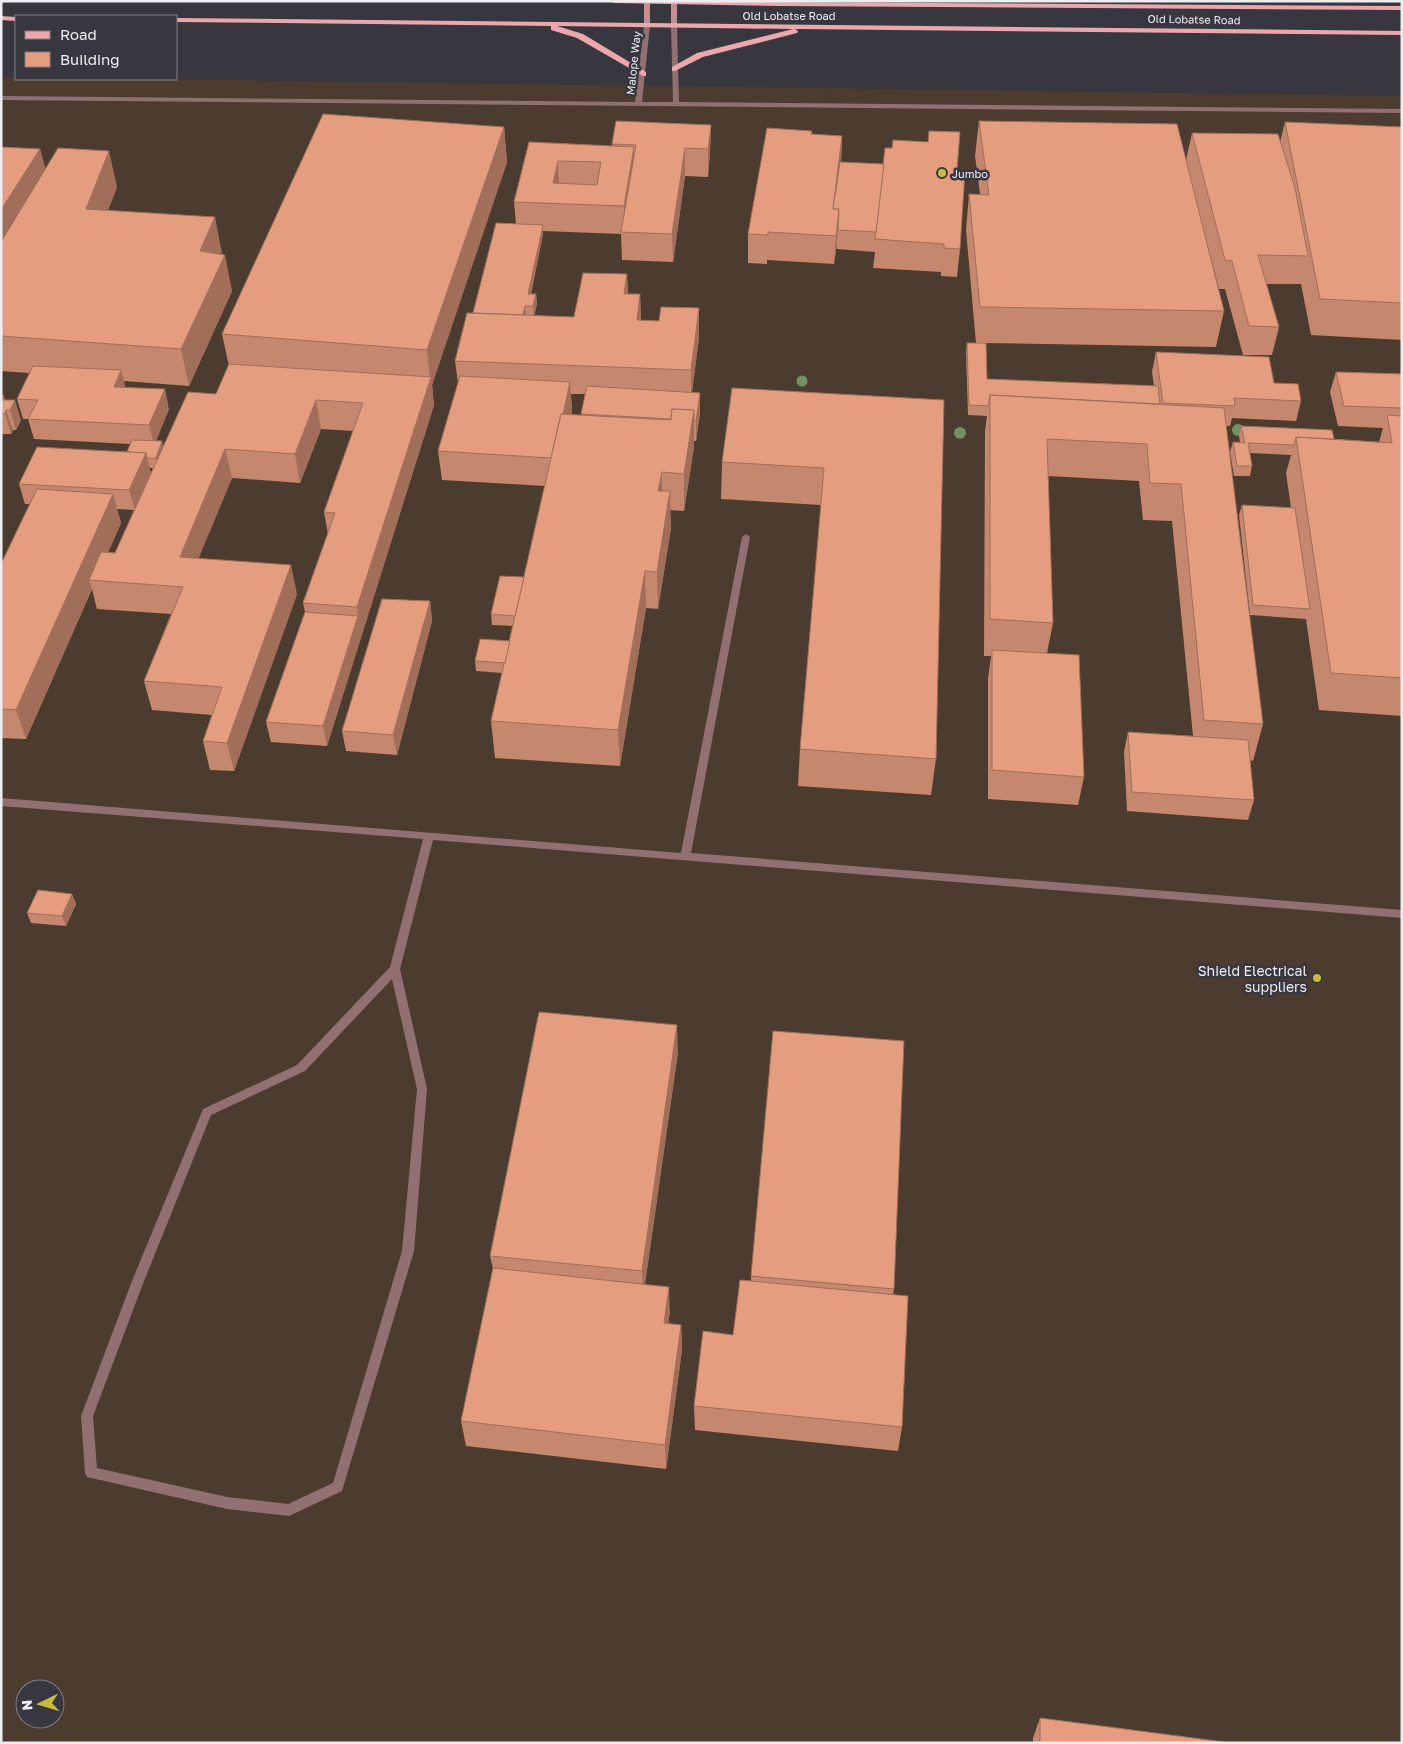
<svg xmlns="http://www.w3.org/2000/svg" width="1403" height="1744" viewBox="0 0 1403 1744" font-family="'Golos Text',sans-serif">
<rect width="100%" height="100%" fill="#38363e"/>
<path fill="#4b3c2f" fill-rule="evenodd" d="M1,77L1402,96V1743H1ZM25,1689H55V1719H25Z"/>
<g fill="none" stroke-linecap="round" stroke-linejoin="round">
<g fill="#927072" fill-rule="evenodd">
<polygon points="647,23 650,25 642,102 673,102 671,25 674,23 677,25 679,102 1402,109 1402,113 1,100 1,96 635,102 644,25"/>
<path d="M746,534L750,537L691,853L1402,910V918L433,840L400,969L427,1089L414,1251L342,1491L289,1516L227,1509L87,1477L85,1473L81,1416L132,1281L203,1109L297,1065L390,967L423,839L1,806V798L681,853L742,537ZM392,979L417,1089L402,1251L333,1483L288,1504L227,1497L97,1468L93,1416L144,1281L211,1115L305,1071Z"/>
</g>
<g fill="#c58f92" fill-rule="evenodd">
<polygon points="644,1 650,1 650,25 647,27 644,25"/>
<polygon points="671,1 677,1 677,25 674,27 671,25"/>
</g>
<g fill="#eba7ab" fill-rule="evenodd">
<polygon points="610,1 1402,6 1402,10 778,6 614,3"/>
<polygon points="1,16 16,17 16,21 1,20"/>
<polygon points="176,18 1402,31 1402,35 795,29 798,31 797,33 703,57 675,71 672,71 672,67 697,53 793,29 557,26 583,34 646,72 646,76 643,76 577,38 551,30 551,26 176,22"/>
</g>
</g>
<g fill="#739065">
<circle cx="802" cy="381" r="5.5"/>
<circle cx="1238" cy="430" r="6"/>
<circle cx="960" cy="433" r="6"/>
</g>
<g fill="#c5876d" fill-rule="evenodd">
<polygon points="979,121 1186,160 1192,133 1280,142 1285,122 1402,127 1402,340 1311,335 1301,284 1266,284 1279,327 1272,355 1243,355 1225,289 1219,289 1194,193 1224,311 1216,347 982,343 987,379 1154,386 1152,372 1156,352 1274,383 1301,401 1296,421 1232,418 1230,426 1226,426 1263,724 1253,761 1250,760 1254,800 1248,820 1127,811 1124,752 1128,732 1193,736 1172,521 1143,520 1139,481 1048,476 1053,623 1047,653 1084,777 1078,805 988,799 988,679 991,656 984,656 985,431 987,416 968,415 966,353 967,343 976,343 966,230 969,194 980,194 975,156"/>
<path d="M711,125L710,152L708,177L685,176L673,262L622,260L621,234L543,231V234L531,294H536L537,304L534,316L574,317L627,274L628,294H640L641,320L659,321L699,308V337L692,392L700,393V413L696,441H694V447L684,511L670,510L671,528L658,609L646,608L620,766L495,758L491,721L502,673L476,671L475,661L510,641L513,626L492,625L491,614L524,577L545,486L442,480L438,451L458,383L455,361L473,313L516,224L514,202L529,142L612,146V144ZM571,394H585L581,415H571L572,411Z"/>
<path d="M504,127L507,162L432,385L434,405L327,746L271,742L266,722L305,612L303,603L328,534L324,512L353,431L321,429L300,483L232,478L198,559L297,594L234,771L210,770L203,741L212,715L152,710L144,681L171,614L97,609L92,589L26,739L1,738V564L30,504H25L19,484L127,452L130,444L34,439L28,419H23L17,399L29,373L1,371V147L40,149L45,169L117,187L108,210L222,253L221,254L232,291L189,386L124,381L125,387L169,409L156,441L163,446L216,394L229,366L222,334ZM149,468H153L151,473ZM117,509L134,510L115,553L108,552L121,523Z"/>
<polygon points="812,134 842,136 841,162 957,170 960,249 957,277 941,276 941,272 873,268 875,252 837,249 837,243 834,264 767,260 767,264 748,263 748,234"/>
<polygon points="1336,372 1402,374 1402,716 1319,710 1306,619 1250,615 1239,515 1242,505 1291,508 1286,473 1291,455 1250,453 1252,466 1250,476 1234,476 1230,452 1233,442 1240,443 1239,436 1241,426 1334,439 1379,442 1383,428 1338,426 1330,392"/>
<polygon points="1,393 5,400 21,420 16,430 13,430 11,434 1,434"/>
<polygon points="944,400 936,759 931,795 798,786 800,749 821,505 721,499 722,462"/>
<polygon points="430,601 432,621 397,755 346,751 342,731"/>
<polygon points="72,894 76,904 66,926 31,923 27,913"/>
<polygon points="678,1052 645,1284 670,1312 668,1324 681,1325 682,1350 666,1469 466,1446 461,1421 493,1269 490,1256"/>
<polygon points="751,1276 894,1289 893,1295 902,1427 898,1451 695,1430 694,1406 733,1335 751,1281"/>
<polygon points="1040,1718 1232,1743 1033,1743 1033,1738"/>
</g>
<g fill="#a06e59">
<polygon points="711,125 710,152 708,177 708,149"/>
<polygon points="504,127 507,162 432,385 434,405 327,746 323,726 358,616 357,607 430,379 427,350"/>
<polygon points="842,136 841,163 832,217"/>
<polygon points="634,147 635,175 625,234 624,206"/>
<polygon points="685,148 685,176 673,262 672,234"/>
<polygon points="40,149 50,185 1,262 1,210"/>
<polygon points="109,151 117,187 95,244 86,209"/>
<polygon points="558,161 559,188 553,183"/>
<polygon points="839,209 837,243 834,264 836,236"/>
<polygon points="215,217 222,253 207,287 200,251"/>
<polygon points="543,225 543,234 528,304 528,294"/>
<polygon points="225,255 232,291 189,386 181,349"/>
<polygon points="627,274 628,303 624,294"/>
<polygon points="536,294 537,304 534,317 533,306"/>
<polygon points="640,294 641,322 637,320"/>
<polygon points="525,306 526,316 521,322"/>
<polygon points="699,308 699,337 691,399 691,370"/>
<polygon points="121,370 126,390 114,387"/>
<polygon points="570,382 572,411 556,487 554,458"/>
<polygon points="165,389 169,409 154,445 149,425"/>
<polygon points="3,393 8,410 6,410 13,430 11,434 5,414 1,406 1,396"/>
<polygon points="700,393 700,413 696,441 696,421"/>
<polygon points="15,400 21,420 16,430 10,410"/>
<polygon points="316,400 321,429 300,483 295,454"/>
<polygon points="694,410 694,447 684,511 684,474"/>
<polygon points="162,441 165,452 159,469 156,458"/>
<polygon points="225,449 232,478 187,586 180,557"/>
<polygon points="146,453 151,473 135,510 129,490"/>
<polygon points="662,472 662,509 658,491"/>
<polygon points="670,491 671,528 658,609 657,572"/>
<polygon points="113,494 121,523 96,581 89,580 92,589 26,739 16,710"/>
<polygon points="291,565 297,594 234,771 227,743"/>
<polygon points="645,571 646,608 620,766 618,730"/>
<polygon points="430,601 432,621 397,755 393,735"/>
<polygon points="72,894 76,904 66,926 62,916"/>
<polygon points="677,1025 678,1052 643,1296 642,1271"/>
<polygon points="669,1287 670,1312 664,1348 664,1323"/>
<polygon points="681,1325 682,1350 666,1469 665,1445"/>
</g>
<g fill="#e59d7f" stroke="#a06e59" fill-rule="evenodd">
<polygon points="323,114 504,127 427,350 222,334"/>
<polygon points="616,121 711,125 708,149 685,148 672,234 621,232 636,145 612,144"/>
<polygon points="979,121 1177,124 1224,311 980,307 969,194 989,195"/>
<polygon points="1285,122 1402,127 1402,303 1320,299"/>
<polygon points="767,128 812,131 811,134 842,136 833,209 839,209 836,236 768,232 768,235 748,234"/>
<polygon points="929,131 960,132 957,170 965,171 960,249 944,248 944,244 875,239 885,148 892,148 893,140 928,142"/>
<polygon points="1192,133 1278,134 1295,188 1308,256 1258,255 1279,327 1249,326 1232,261 1225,260"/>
<path d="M529,142L634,147L624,206L514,202ZM558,161L601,162L597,185L553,183Z"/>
<polygon points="1,147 40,149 1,210"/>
<polygon points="58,148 109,151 86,209 215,217 200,251 225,255 181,349 1,336 1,242"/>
<polygon points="840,162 884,164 876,232 838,230 839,209 833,209"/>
<polygon points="496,223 543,225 528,294 536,294 533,306 525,306 523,315 473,313"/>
<polygon points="583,273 627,274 624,294 640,294 637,320 659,321 661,307 699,308 691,370 455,361 467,313 574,317"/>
<polygon points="967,343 986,343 987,379 1158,386 1160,404 990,395 988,406 969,405"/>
<polygon points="1156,352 1269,357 1274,383 1298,384 1301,401 1234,398 1235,406 1163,403"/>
<polygon points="229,364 431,377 357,607 303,603 335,513 324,512 363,403 316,400 295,454 225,449 180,557 291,565 227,743 203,741 222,687 144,681 183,587 89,580 101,552 115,553 188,392 216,394"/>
<polygon points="33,366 121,370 114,387 165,389 149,425 28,419 38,400 17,399"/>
<polygon points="1336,372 1402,374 1402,408 1344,406"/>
<polygon points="460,376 570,382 563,414 561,414 551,458 438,451"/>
<polygon points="587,386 700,393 696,421 694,421 694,410 672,409 671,419 581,414"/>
<polygon points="732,388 944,400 936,759 800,749 824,468 722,462"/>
<polygon points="990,395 1224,408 1263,724 1204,720 1181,484 1150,483 1147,444 1047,439 1053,623 990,619"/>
<polygon points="1,400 15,400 10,410 6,410 5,414 1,414"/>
<polygon points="672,409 694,410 684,474 662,472 658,491 670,491 657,572 645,571 618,730 491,721 561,414 671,420"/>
<polygon points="1387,415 1402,416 1402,678 1331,673 1296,437 1392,443"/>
<polygon points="1241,426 1332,430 1334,439 1296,437 1294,445 1248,443 1252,466 1237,466 1233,442 1245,443"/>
<polygon points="132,440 162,441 156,458 147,458 146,453 127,452"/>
<polygon points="37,447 146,453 129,490 19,484"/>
<polygon points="37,489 113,494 16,710 1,709 1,564"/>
<polygon points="1242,505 1295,508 1310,609 1253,605"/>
<polygon points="500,576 524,577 515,616 491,614"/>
<polygon points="382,599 430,601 393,735 342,731"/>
<polygon points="305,612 358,616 323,726 266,722"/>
<polygon points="480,639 510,641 505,663 475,661"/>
<polygon points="992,650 1079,655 1084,777 992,770"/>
<polygon points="1128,732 1248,740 1254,800 1132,792"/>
<polygon points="38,890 72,894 62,916 27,913"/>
<polygon points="539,1012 677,1025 642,1271 490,1256"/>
<polygon points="773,1031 904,1041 894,1289 751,1276"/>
<polygon points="493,1268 669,1287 664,1323 681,1325 665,1445 461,1421"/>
<polygon points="740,1280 908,1296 902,1427 694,1406 703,1331 733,1335"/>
<polygon points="1040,1718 1232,1743 1040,1743"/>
</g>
<g fill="#c8bb3b" stroke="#38363e" stroke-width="2">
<circle cx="942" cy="173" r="5"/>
<circle cx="1317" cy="978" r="5"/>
</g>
<g text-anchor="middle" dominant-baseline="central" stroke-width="5" stroke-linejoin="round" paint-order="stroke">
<g font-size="11" fill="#eeedf2" stroke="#38363e">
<text x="789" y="15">Old Lobatse Road</text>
<text transform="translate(1194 19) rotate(1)">Old Lobatse Road</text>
<text transform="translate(633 63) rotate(-84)">Malope Way</text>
</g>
<g font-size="11" fill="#eeedf2" stroke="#38363e" text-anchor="start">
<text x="952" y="173">Jumbo</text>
</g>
<g font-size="14" fill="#eeedf2" stroke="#38363e" text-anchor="end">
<text x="1307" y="970">Shield Electrical<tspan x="1307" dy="16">suppliers</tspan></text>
</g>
</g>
<rect width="1403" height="1744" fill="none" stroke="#eeedf2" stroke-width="5"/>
<rect x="15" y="15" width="162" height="65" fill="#38363e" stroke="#817f86"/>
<rect x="25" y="31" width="25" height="8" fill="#eba7ab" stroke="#817f86"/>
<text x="60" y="40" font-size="15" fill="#eeedf2">Road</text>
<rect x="25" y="52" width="25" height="15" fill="#e59d7f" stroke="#817f86"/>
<text x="60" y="65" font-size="15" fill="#eeedf2">Building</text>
<g transform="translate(40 1704) rotate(265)"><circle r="24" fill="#38363e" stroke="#817f86"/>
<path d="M0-4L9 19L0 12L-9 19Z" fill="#c8bb3b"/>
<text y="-8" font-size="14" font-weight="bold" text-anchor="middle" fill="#eeedf2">N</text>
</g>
</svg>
